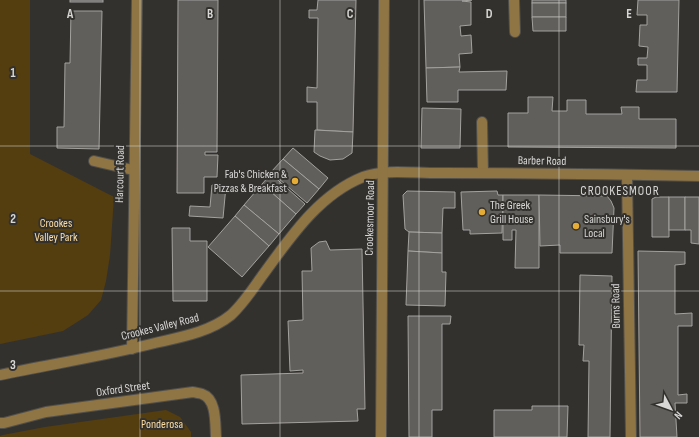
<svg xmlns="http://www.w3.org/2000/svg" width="699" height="437" viewBox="0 0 699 437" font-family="'Sofia Sans Condensed',sans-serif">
<rect width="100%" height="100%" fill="#33312e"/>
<g fill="#543e10">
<polygon points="0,0 30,0 30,154 114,197 110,255 106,281 101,300 88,315 63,331 0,344"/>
<polygon points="166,410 180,417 191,432 191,437 0,437 0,436 3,435 45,427"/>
</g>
<g fill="#615f5c" stroke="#a4a29f">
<rect x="70" y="0" width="33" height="2"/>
<polygon points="178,0 218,0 217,152 205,152 205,155 218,155 217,177 204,177 204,193 177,193"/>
<polygon points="318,0 356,0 353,132 317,130 317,102 307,102 307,87 317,88 318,18 309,18 309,10 317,10"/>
<polygon points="424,0 472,0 462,1 471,2 471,25 460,26 461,36 471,35 472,53 459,54 460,67 426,68"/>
<rect x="532" y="0" width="34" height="3"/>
<polygon points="638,0 679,0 677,92 636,92 637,80 647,80 647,65 638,65 638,58 647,58 648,47 639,46 640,25 647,25 647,15 637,15"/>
<rect x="532" y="3" width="34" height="14"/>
<polygon points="71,11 102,11 99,149 57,148 57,127 64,127 65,63 70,63"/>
<polygon points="532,17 566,17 566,31 533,31"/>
<polygon points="460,67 459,72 507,71 506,90 458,90 458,102 427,102 426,68"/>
<polygon points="528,97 553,97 552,111 567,111 567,100 586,100 586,114 622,114 621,107 639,107 639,119 676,119 676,148 508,147 508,113 528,113"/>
<polygon points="422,108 461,109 460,148 421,148"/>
<polygon points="315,130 353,132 352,153 343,159 330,160 320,156 314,152"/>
<polygon points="293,148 328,178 319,189 283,159"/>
<polygon points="283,159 319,189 307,203 271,172"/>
<polygon points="271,174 305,204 296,214 262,184"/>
<polygon points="262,184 296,214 279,234 244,205"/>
<polygon points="212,185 226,186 223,218 189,216 190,206 210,207"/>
<polygon points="407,191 455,192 455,208 443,208 442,233 409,232 405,229 403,195"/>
<polygon points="497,191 498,195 503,195 502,233 470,234 470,230 463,230 461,192"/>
<polygon points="503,195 539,195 539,268 515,268 516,230 512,230 512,240 503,240"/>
<polygon points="539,195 607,196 611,201 614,208 612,253 560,253 560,245 540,246"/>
<polygon points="656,197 669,197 669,237 652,237 652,199"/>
<rect x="669" y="197" width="16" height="33"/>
<polygon points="685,197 699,197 699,244 691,243 691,230 685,230"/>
<polygon points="244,205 279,234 269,246 235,216"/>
<polygon points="235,216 269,246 242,277 208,247"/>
<polygon points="172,228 190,228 190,241 207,241 207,301 173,301"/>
<polygon points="409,232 442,233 442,253 408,251"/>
<polygon points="326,241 330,250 362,249 365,409 357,409 358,421 242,424 241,375 303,373 303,370 290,371 288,321 303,320 302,271 312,271 311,248 319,242"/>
<polygon points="408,251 442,253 442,272 446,272 445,306 406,305"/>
<polygon points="638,251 685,252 685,264 675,265 675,314 692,313 692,326 678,326 678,395 687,394 687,403 675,403 677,437 640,437"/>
<polygon points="580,275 612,276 610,437 588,437 589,361 583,361 584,345 579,345"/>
<polygon points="408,316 451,316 450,324 442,324 442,410 432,410 432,437 409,437"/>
<polygon points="532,406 568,406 567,437 494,437 494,410 532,410"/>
</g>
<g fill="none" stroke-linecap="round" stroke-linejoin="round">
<defs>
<g id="minor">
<polyline points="514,0 515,32"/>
<polyline points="482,122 483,173"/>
<polyline points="94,161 133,170"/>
<polyline points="627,175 631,437"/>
<polyline points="132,349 137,0"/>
<path d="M0,375C52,364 104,356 155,343C181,337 210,332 231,315C243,304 253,289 262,276C290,238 318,195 363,177C386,168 419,174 444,173C529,173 614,174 699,176"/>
<path d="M0,423H4L46,412L193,392C196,393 200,393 202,394C217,399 215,424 216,437"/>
<polyline points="381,437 384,0"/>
</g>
</defs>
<use href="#minor" stroke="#514f4c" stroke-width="12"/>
<use href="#minor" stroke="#8f7444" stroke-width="10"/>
</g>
<path fill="none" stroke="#d8d7d6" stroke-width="1" stroke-opacity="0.55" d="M140,0V437M280,0V437M419,0V437M559,0V437M0,146H699M0,291H699"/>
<g fill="#e5ad35" stroke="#33312e" stroke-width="1.5">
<circle cx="295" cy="181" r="4"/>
<circle cx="482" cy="212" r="4"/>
<circle cx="576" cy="226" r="4"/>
</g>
<g text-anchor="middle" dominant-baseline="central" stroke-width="4" stroke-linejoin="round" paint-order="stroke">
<g font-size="12" fill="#d8d7d6" stroke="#33312e">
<text transform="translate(542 161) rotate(1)">Barber Road</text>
<text transform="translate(120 174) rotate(-89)">Harcourt Road</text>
<text transform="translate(370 218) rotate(-89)">Crookesmoor Road</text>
<text transform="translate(616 306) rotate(-91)">Burns Road</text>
<text transform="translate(160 327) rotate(-14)">Crookes Valley Road</text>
<text transform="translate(123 389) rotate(-8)">Oxford Street</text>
</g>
<g font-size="12" fill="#d8d7d6" stroke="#33312e" text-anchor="start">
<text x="287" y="174" text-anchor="end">Fab's Chicken &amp;<tspan x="287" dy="14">Pizzas &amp; Breakfast</tspan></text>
<text x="490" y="205">The Greek<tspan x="490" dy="14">Grill House</tspan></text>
<text x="584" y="219">Sainsbury's<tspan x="584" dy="14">Local</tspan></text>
</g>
<g font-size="12" fill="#fcdda4" stroke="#33312e">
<text x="56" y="223">Crookes<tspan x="56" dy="14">Valley Park</tspan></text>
<text x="162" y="424">Ponderosa</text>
</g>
<g font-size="13" letter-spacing="1" fill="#d8d7d6" stroke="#33312e">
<text x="620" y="191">CROOKESMOOR</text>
</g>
</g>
<g font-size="13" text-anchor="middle" font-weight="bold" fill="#d8d7d6" stroke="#33312e" stroke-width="4" stroke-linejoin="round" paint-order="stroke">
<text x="70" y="18">A</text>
<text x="210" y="18">B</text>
<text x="350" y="18">C</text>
<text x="489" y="18">D</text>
<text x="629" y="18">E</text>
<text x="13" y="77">1</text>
<text x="13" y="223">2</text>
<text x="13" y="369">3</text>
</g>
<g transform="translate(671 409) rotate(131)" stroke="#33312e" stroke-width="3" paint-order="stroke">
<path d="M0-3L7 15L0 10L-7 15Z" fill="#d8d7d6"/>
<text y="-6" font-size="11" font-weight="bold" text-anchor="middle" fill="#d8d7d6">N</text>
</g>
</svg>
